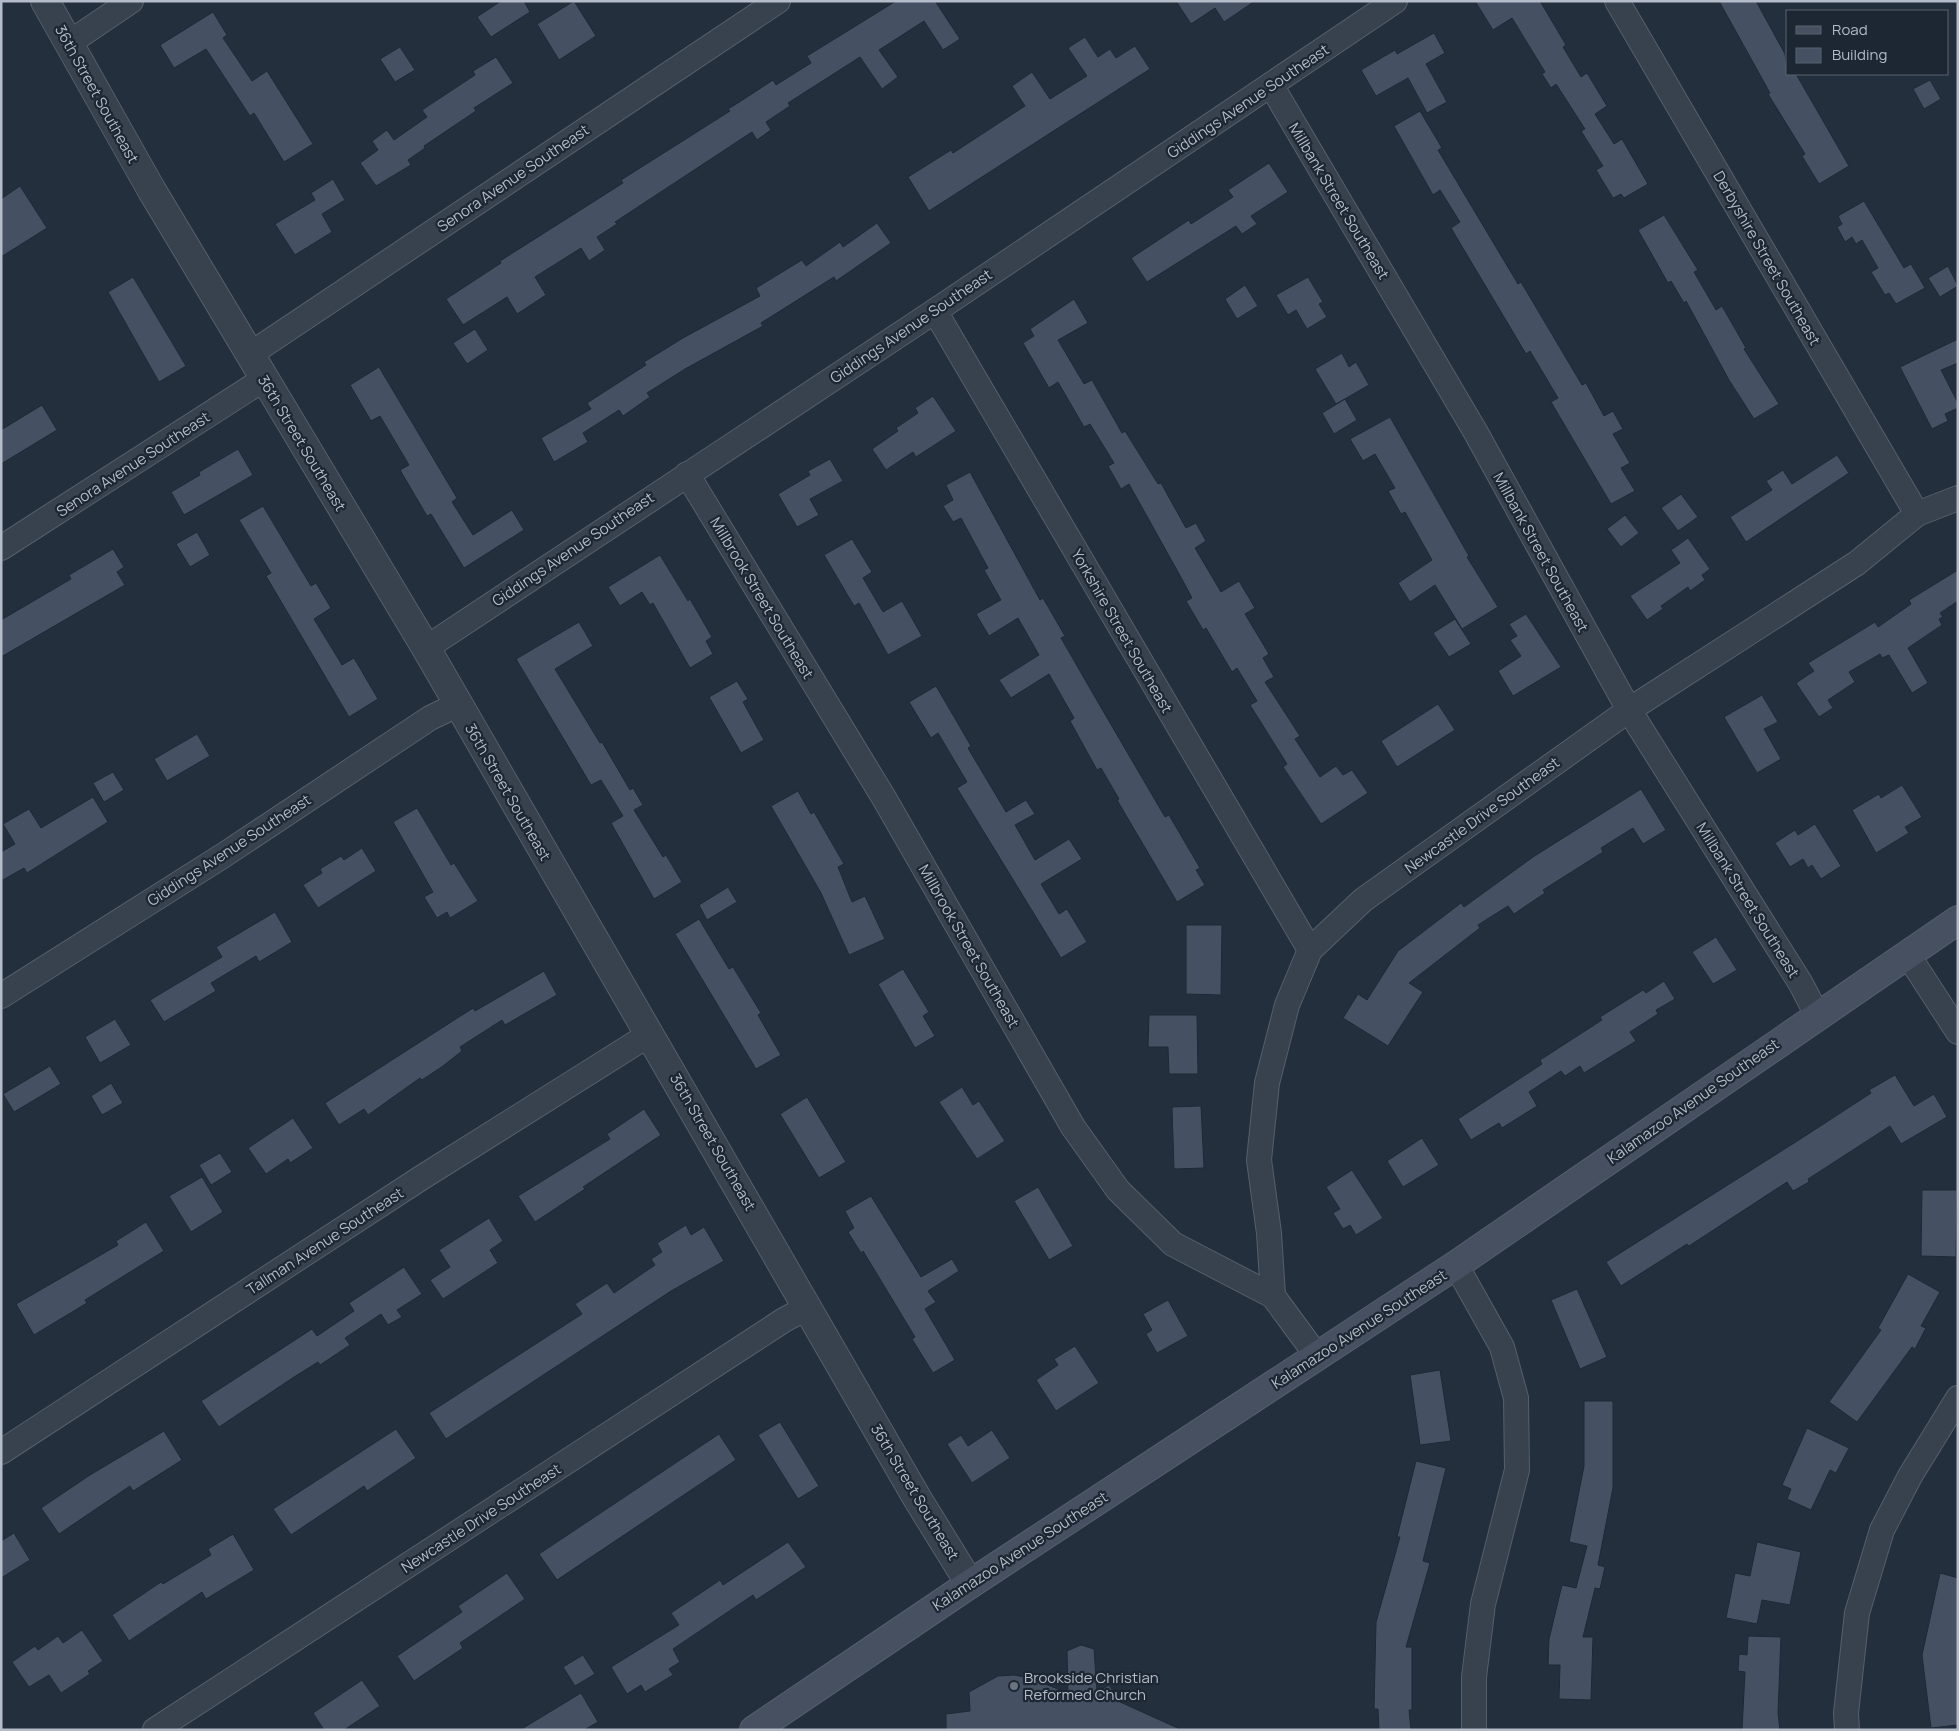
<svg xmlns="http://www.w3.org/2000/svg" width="1959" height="1731" viewBox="0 0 1959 1731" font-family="Manrope,sans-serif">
<rect width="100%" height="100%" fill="#242f3e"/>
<g fill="#455162" stroke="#1f2835">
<polygon points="501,1 524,1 530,12 491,37 477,17"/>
<polygon points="574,1 596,36 559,60 537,24"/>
<polygon points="896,1 935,1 960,39 943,50 924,21 879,50 898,77 882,89 860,57 788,103 790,106 766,122 771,130 757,140 752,132 615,222 617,224 597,237 605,250 589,261 581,248 535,277 546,295 517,314 507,297 463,325 446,299 501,263 500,261 623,183 621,180 730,111 728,109 741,101 773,80 776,85 811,63 807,56"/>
<polygon points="1176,1 1255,1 1224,22 1215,8 1191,24"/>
<polygon points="1475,1 1540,1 1566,45 1563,47 1581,77 1587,73 1607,106 1595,114 1614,144 1622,139 1648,184 1624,198 1621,194 1613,198 1596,170 1603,166 1581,131 1585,129 1556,84 1551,88 1542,74 1545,72 1512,18 1493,30"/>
<polygon points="1719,1 1756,1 1785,54 1788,74 1796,74 1849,166 1819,184 1802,156 1805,154 1768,94 1770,93"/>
<polygon points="213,12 227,35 223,38 252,81 267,71 313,144 284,162 254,113 250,116 206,49 174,68 160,45"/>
<polygon points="1434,33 1445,53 1426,64 1447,102 1427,113 1408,78 1376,96 1361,70 1395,50 1397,54"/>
<polygon points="1085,37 1098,57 1110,49 1116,58 1135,46 1150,69 929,211 908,177 951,150 953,153 1025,106 1012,86 1032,72 1050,99 1087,76 1068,48"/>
<polygon points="400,47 415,70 395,82 380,59"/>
<polygon points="496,57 513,83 474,108 476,111 424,146 425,148 408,160 411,165 376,186 360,163 378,150 372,141 387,130 394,140 427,117 422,110 475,75 473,71"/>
<polygon points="1930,80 1941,99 1924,109 1913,89"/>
<polygon points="1420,111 1442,148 1438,150 1518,284 1521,282 1582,385 1586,383 1604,416 1613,411 1623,429 1613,434 1630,463 1621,468 1635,491 1611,504 1551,402 1558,398 1530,351 1526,354 1451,228 1460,222 1440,190 1433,195 1394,126"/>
<polygon points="1269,163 1288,192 1251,216 1257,224 1242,234 1236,226 1147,282 1131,258 1189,220 1191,224 1233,197 1228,190"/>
<polygon points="333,179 345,200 322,214 332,232 295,255 275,224 315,200 311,193"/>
<polygon points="20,186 47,228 1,257 1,199"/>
<polygon points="1864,201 1904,268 1911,264 1925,288 1896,304 1889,293 1885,295 1871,272 1878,268 1862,240 1856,244 1852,237 1845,242 1837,227 1842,224 1838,216"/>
<polygon points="1664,215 1698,270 1694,272 1716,310 1722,306 1746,348 1744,349 1779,404 1754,419 1729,380 1686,301 1684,303 1671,281 1668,283 1638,230"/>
<polygon points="877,223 891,243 836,281 834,277 761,323 763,326 685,369 647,393 650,397 623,416 619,410 583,433 588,442 554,462 541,438 591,409 587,403 646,365 644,362 683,338 760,296 756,288 802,260 806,266 840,242 843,247"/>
<polygon points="1948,266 1958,286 1940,297 1928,278"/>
<polygon points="133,277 186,366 159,382 108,292"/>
<polygon points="1308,277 1323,302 1319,304 1327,317 1307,329 1296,310 1288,315 1276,295"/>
<polygon points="1245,285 1258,306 1237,319 1225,299"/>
<polygon points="1074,299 1088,323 1058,340 1084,384 1092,380 1122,433 1125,431 1158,484 1161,483 1186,528 1196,523 1206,541 1195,548 1221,592 1239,581 1255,608 1245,614 1269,654 1263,658 1274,677 1265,682 1300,736 1295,739 1320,777 1336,766 1343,775 1352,770 1368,793 1321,824 1283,767 1287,764 1250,705 1257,701 1237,668 1232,672 1206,628 1203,630 1186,601 1192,598 1183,581 1129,484 1121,489 1108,466 1114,463 1090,424 1084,427 1058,382 1049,388 1023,343 1034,336 1030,329"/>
<polygon points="475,329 488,350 467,364 453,343"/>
<polygon points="1958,339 1958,363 1941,370 1958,403 1958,408 1945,414 1948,421 1932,429 1900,367"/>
<polygon points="1342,353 1349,367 1356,362 1369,385 1336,404 1315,369"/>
<polygon points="379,367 457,498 452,502 473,535 512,510 524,530 464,568 431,514 427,516 400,470 409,465 380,416 371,421 350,385"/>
<polygon points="933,396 956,431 916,457 913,452 886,470 872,449 898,431 896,428 918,413 915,408"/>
<polygon points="1345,399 1357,420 1334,434 1322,413"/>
<polygon points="42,405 57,430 1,464 1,430"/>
<polygon points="1390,417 1469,556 1467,557 1498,607 1462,629 1435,585 1410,602 1398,583 1432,560 1405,512 1401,514 1388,491 1395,488 1375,454 1363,461 1350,439"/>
<polygon points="238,449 253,475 184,515 171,492 200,475 199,472"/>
<polygon points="1837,455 1849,473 1746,542 1730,517 1772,490 1766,481 1783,470 1792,484"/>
<polygon points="830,459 843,481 810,499 819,515 797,527 778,494 810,475 808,471"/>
<polygon points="970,472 1040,600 1043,598 1065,636 1061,638 1099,704 1165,817 1169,815 1200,868 1196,870 1205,885 1177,902 1117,800 1119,799 1101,768 1097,770 1070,721 1074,718 1049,674 1011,698 999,680 1039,655 1018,618 989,636 976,614 1001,600 984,570 988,568 961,518 953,522 943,506 953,500 946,485"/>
<polygon points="1681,494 1698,517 1678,531 1661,508"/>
<polygon points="263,506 311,586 316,583 331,608 314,619 342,665 354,658 378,699 349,717 266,576 271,573 239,520"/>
<polygon points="1625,515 1639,533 1621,547 1607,529"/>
<polygon points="197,532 210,555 190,567 176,544"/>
<polygon points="1688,538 1710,569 1702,575 1705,580 1690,591 1688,587 1661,606 1663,609 1647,620 1630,596 1680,563 1671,550"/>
<polygon points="852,539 872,572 863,578 883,612 902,601 922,636 888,655 859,603 854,606 824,555"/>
<polygon points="113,549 124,567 117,572 125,585 1,657 1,620 71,579 69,575"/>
<polygon points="660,555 688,601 690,599 712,637 706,641 713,654 690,668 653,603 650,605 642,592 620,606 608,587"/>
<polygon points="1958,570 1958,601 1940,613 1943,617 1939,619 1942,625 1908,648 1928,683 1912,693 1889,655 1882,658 1880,654 1849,672 1855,682 1828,700 1833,708 1819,717 1796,683 1814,671 1808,663 1875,622 1878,627 1911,604 1909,600"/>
<polygon points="1526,614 1561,667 1513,696 1498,671 1521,656 1510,640 1517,636 1509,624"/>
<polygon points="1455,619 1471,644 1449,657 1433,633"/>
<polygon points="579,622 593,646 555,669 600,743 602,742 630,790 633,788 643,805 634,810 663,857 666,855 682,882 654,899 611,823 623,816 601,780 591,785 516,659"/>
<polygon points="737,681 748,699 743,702 764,740 741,753 709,697"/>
<polygon points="936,686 971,746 968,748 1006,812 1026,800 1035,814 1015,825 1035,860 1069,839 1082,859 1041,884 1059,914 1067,909 1087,942 1061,958 957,788 967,782 938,733 931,738 909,702"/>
<polygon points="1762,695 1778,722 1764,729 1781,759 1757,773 1724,717"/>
<polygon points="1438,704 1455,730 1397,767 1381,741"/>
<polygon points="197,734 210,756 167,781 154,759"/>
<polygon points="113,772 124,790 104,802 93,783"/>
<polygon points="1902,785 1922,817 1905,827 1909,833 1876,853 1852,810 1879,794 1881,798"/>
<polygon points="1641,789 1666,830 1643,844 1633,828 1601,848 1603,852 1543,890 1545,893 1514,914 1508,906 1478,925 1480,928 1409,983 1423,992 1388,1046 1343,1018 1358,994 1367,1000 1398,951 1461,903 1464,907 1533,857"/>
<polygon points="798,791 811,814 814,812 844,864 838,867 852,902 865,896 885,939 849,955 821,893 771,806"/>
<polygon points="93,797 108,822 27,873 24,868 1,881 1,852 15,844 3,824 29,809 41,828"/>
<polygon points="417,808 451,865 454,863 478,901 450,918 447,912 437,918 424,897 433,892 393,822"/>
<polygon points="1815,824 1841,866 1821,879 1812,865 1808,868 1803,859 1790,867 1775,843 1795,830 1798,835"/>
<polygon points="362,848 376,871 318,908 303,885 322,873 320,869 341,856 344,860"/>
<polygon points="728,887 737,902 707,920 699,905"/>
<polygon points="275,912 292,942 259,962 256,956 211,983 216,991 164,1022 150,1000 222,957 216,947"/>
<polygon points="699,919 729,969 733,967 761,1013 758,1015 781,1055 756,1069 675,934"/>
<polygon points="1186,925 1222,925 1221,995 1186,994"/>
<polygon points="1716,937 1737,970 1713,984 1692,952"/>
<polygon points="903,969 929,1012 923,1016 935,1036 915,1048 878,984"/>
<polygon points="544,971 557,995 505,1025 502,1020 460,1047 462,1051 443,1066 422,1080 420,1078 368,1115 364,1109 339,1125 325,1103 473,1008 475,1011"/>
<polygon points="1664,981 1675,999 1656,1010 1658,1014 1630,1032 1636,1041 1584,1073 1580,1066 1565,1076 1561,1071 1529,1092 1537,1106 1502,1128 1499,1123 1471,1140 1458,1119 1542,1064 1540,1060 1602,1020 1600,1017 1643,990 1646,993"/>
<polygon points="1149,1015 1197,1015 1198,1074 1169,1074 1168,1047 1148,1047"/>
<polygon points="115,1019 131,1045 100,1063 85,1037"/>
<polygon points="50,1066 61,1084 14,1112 3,1094"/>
<polygon points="1895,1075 1914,1106 1934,1094 1947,1117 1901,1144 1890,1126 1808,1179 1809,1182 1793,1191 1787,1182 1689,1246 1687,1244 1621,1286 1606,1262 1802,1138 1871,1093 1869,1090"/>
<polygon points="111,1083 123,1103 102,1115 91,1096"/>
<polygon points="962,1087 973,1105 979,1101 1005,1141 977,1159 939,1102"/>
<polygon points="807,1097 846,1162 819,1178 780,1114"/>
<polygon points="1201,1106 1204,1168 1174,1169 1172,1107"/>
<polygon points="644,1109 661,1135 583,1187 585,1189 535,1222 518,1196 610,1139 607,1134"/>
<polygon points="293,1118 313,1148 290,1163 288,1159 266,1174 248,1148"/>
<polygon points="1422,1138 1439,1165 1403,1187 1387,1161"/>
<polygon points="220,1153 232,1172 211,1185 199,1165"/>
<polygon points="1352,1170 1383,1218 1356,1235 1350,1225 1343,1229 1333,1213 1340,1209 1326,1187"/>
<polygon points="202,1177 223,1212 191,1232 169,1196"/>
<polygon points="1038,1187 1073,1246 1049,1260 1014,1201"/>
<polygon points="1922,1190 1957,1190 1956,1257 1921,1256"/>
<polygon points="871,1196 921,1277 952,1259 959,1271 928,1291 936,1302 925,1309 955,1360 933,1373 912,1339 915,1337 863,1251 861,1253 848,1232 854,1228 845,1211"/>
<polygon points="489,1218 503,1241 490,1250 498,1263 443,1299 430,1280 450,1267 439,1250"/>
<polygon points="146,1222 164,1251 85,1300 87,1303 34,1335 16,1304 118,1245 116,1241"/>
<polygon points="686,1225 691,1235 704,1227 724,1261 671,1291 446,1439 429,1413 582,1314 575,1304 607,1283 614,1293 655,1265 651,1259 662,1252 657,1243"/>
<polygon points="404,1267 422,1294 397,1310 402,1317 388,1325 381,1314 345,1338 350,1345 320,1365 318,1362 294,1377 219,1427 201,1401 312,1329 317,1336 354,1311 349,1303"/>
<polygon points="1908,1274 1940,1292 1921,1326 1926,1328 1915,1349 1912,1347 1857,1422 1829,1402 1881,1330 1878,1328"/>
<polygon points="1577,1289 1607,1357 1580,1369 1551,1300"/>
<polygon points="1168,1300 1188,1336 1157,1353 1146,1334 1152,1330 1143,1314"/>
<polygon points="1075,1346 1099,1383 1056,1411 1036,1380 1058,1365 1054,1359"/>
<polygon points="1440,1370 1451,1441 1420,1445 1410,1375"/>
<polygon points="1584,1401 1613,1401 1613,1488 1598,1565 1605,1567 1600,1589 1595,1588 1583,1637 1593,1637 1591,1700 1559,1699 1560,1665 1548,1665 1549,1639 1562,1585 1576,1588 1587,1546 1569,1542 1584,1466"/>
<polygon points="780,1422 819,1486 798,1499 758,1435"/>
<polygon points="1807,1428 1849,1448 1836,1473 1830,1470 1811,1510 1787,1499 1791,1489 1782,1485"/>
<polygon points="396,1429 416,1458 367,1491 364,1486 291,1535 273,1509"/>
<polygon points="992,1430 1010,1458 972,1483 947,1444 961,1435 968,1446"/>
<polygon points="164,1431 182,1460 133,1491 130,1486 59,1534 41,1508 90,1475"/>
<polygon points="719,1434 736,1460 557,1580 539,1554"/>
<polygon points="1416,1461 1446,1468 1423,1561 1430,1563 1406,1647 1412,1647 1412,1710 1409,1710 1411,1730 1379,1730 1378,1709 1374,1709 1376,1622 1400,1537 1397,1537"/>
<polygon points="14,1533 30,1560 1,1578 1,1541"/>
<polygon points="233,1534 254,1570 206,1599 202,1592 129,1641 112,1615 161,1582 163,1584 211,1555 208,1549"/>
<polygon points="788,1542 806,1567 756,1600 753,1595 673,1649 680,1662 669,1669 673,1675 645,1692 641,1685 627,1694 611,1667 679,1625 671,1613 720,1580 723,1585"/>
<polygon points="1757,1542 1801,1552 1790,1605 1762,1600 1757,1624 1726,1618 1735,1573 1750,1576"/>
<polygon points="507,1573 525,1599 460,1643 463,1648 414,1681 397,1656 462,1612 458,1606"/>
<polygon points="1940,1573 1958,1578 1958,1725 1931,1728 1922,1655"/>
<polygon points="82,1630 103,1661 88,1671 90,1674 61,1693 49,1675 29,1687 12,1662 35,1646 38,1650 58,1636 63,1643"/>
<polygon points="1748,1636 1781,1637 1778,1713 1780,1730 1742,1730 1745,1672 1738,1671 1739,1654 1747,1655"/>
<polygon points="1081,1645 1094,1649 1097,1692 1109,1685 1120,1702 1182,1730 946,1730 946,1714 970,1711 969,1692 998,1676 1014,1675 1030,1678 1068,1693 1067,1651"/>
<polygon points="583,1655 595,1674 575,1686 563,1667"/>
<polygon points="362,1680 380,1706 344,1730 324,1730 313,1713"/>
<polygon points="581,1693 598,1722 584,1730 520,1730"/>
</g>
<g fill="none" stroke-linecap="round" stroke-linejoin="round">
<defs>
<g id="minor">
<polyline points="1617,1 1917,514"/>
<polyline points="69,43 131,1"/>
<polyline points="1271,85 1475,431 1629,710 1801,984 1817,1015"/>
<polyline points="935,311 1310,950"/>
<polyline points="249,355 778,1"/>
<polyline points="687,474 884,798 1073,1127 1118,1190 1173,1244 1273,1296 1317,1356"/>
<polyline points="1,548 264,379"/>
<polyline points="426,648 935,311 1395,1"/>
<polyline points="1908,955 1958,1032"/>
<polyline points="1,996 224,855 430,718 457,705"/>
<polyline points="1456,1265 1502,1347 1516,1398 1517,1470 1483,1604 1474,1677 1474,1730"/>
<polyline points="1273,1296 1269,1233 1259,1160 1267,1083 1287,1005 1310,950 1363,900 1629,710 1857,563 1917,514 1958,498"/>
<polyline points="1,1452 421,1178 650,1034"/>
<polyline points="155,1730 784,1320 808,1307"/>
<polyline points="1847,1730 1846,1713 1857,1613 1882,1530 1910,1476 1958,1398"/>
</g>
<polyline id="tertiary" points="45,1 151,189 426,648 917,1498 970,1584"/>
<polyline id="secondary" points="754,1730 970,1584 1456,1265 1958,920"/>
</defs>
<use href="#minor" stroke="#565f6c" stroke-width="26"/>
<use href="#tertiary" stroke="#565f6c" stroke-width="30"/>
<use href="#secondary" stroke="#565f6c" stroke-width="30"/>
<use href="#minor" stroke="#38414e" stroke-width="24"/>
<use href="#tertiary" stroke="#38414e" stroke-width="28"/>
<use href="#secondary" stroke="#465061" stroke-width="28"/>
</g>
<circle fill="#6b7280" stroke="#1d2633" stroke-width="2" cx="1014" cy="1686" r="5"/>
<g text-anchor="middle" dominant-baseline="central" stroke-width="4.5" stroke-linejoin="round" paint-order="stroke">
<g font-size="15" fill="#b4bcc9" stroke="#1d2633">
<text transform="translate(97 94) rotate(61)">36th Street Southeast</text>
<text transform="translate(1248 101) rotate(-34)">Giddings Avenue Southeast</text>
<text transform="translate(513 178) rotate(-34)">Senora Avenue Southeast</text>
<text transform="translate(1339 201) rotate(59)">Millbank Street Southeast</text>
<text transform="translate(1767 258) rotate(60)">Derbyshire Street Southeast</text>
<text transform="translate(911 326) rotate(-34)">Giddings Avenue Southeast</text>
<text transform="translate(302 443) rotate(59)">36th Street Southeast</text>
<text transform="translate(133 464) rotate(-33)">Senora Avenue Southeast</text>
<text transform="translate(573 549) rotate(-34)">Giddings Avenue Southeast</text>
<text transform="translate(1541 552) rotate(61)">Millbank Street Southeast</text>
<text transform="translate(762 598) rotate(59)">Millbrook Street Southeast</text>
<text transform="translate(1122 631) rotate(60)">Yorkshire Street Southeast</text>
<text transform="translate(508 792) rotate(60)">36th Street Southeast</text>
<text transform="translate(1482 815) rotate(-36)">Newcastle Drive Southeast</text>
<text transform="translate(229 850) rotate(-33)">Giddings Avenue Southeast</text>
<text transform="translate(1748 900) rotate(58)">Millbank Street Southeast</text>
<text transform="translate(969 946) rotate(60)">Millbrook Street Southeast</text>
<text transform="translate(1693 1101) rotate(-35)">Kalamazoo Avenue Southeast</text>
<text transform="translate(713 1142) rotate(60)">36th Street Southeast</text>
<text transform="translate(325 1241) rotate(-33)">Tallman Avenue Southeast</text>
<text transform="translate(1359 1329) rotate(-33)">Kalamazoo Avenue Southeast</text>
<text transform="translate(915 1492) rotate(59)">36th Street Southeast</text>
<text transform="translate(481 1518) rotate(-33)">Newcastle Drive Southeast</text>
<text transform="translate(1020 1551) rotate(-33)">Kalamazoo Avenue Southeast</text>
</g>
<g font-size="15" fill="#b4bcc9" stroke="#1d2633" text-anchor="start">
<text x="1024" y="1677">Brookside Christian<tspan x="1024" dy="17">Reformed Church</tspan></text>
</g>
</g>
<rect width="1959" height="1731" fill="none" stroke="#b4bcc9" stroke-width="5"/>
<rect x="1786" y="10" width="162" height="65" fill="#1d2633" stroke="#59626f"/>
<rect x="1796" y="26" width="25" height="8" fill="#465061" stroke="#59626f"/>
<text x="1832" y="35" font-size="15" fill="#b4bcc9">Road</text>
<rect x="1796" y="48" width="25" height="15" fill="#455162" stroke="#59626f"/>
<text x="1832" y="60" font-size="15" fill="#b4bcc9">Building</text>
</svg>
